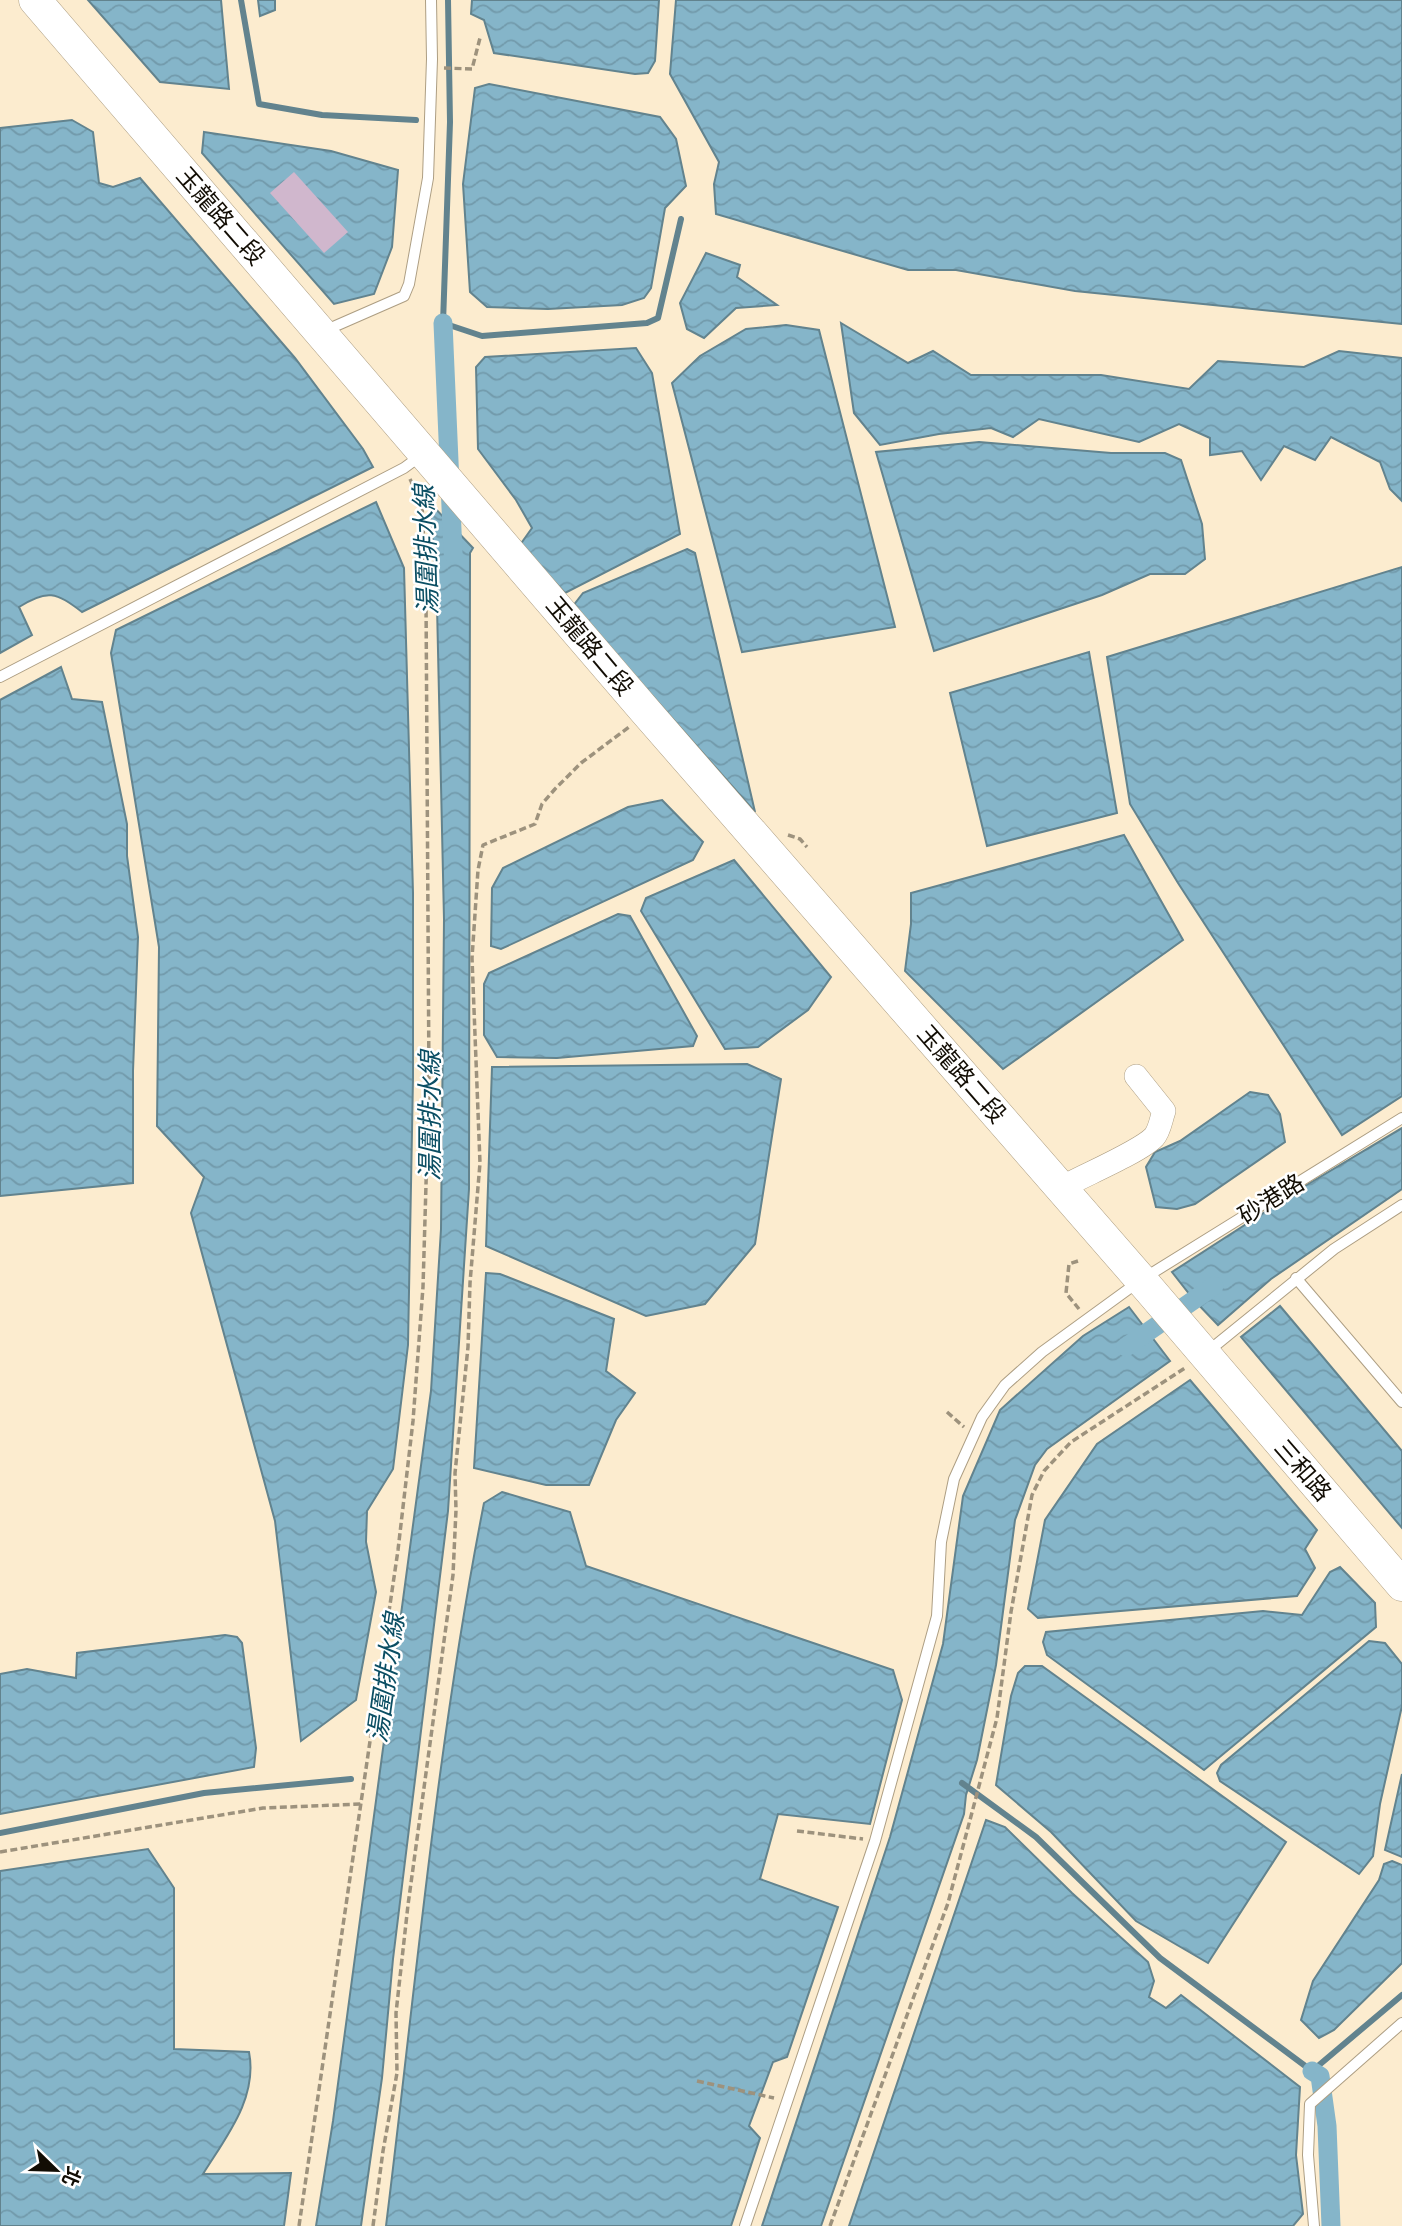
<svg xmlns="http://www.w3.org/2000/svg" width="1402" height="2226" viewBox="0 0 1402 2226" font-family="'Zilla Slab','Noto Sans TC',serif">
<defs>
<pattern id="water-waves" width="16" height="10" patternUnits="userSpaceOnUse" patternTransform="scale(1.75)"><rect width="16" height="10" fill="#85b5c9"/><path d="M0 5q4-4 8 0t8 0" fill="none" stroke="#729aab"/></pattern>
</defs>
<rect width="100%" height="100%" fill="#fceccf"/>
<g fill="url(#water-waves)" stroke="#62838e" stroke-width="2">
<polygon points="88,0 221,0 229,89 160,82"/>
<polygon points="258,0 275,0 275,10 260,16"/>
<polygon points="472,0 659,0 655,61 648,73 635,74 494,53 484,20 471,14"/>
<polygon points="676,0 1402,0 1402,324 1075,291 956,270 908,270 716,214 714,184 719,162 670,74"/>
<polygon points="489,84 660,117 676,139 686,186 665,208 651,288 644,298 622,305 548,309 487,307 470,292 463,184 475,88"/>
<path d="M72,120L93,132L99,183L113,187L140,178L295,358L363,449L373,467L82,612C56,592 47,589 19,607L32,635L0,653V128Z"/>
<polygon points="204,132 331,151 398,170 392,247 374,294 334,304 202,153"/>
<polygon points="706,253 740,265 737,277 777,305 736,308 704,338 687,329 680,303"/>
<polygon points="841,323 908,363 933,351 971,375 1101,375 1189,389 1218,361 1304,367 1339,351 1402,358 1402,501 1390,489 1380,462 1331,437 1315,460 1284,446 1261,480 1242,451 1210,455 1210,438 1179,424 1139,442 1039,419 1013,437 991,428 939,434 880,445 854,413"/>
<polygon points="786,325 819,330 895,627 742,652 672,383 700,356 746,329"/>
<polygon points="636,348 652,373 680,534 565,593 520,545 532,528 516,500 478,449 476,367 485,357"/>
<polygon points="979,442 1111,453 1165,453 1181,460 1202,524 1205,559 1185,574 1150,574 1102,595 934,651 876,452"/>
<polygon points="376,502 404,568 413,893 413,1078 408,1345 393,1469 367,1511 366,1542 376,1592 356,1700 301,1741 275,1521 191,1213 204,1177 157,1126 159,947 111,653 116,630"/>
<polygon points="430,503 473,548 470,553 469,1189 448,1511 393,1959 382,2078 363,2211 361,2226 316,2226 333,2121 431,1391 441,1229 444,919 437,606"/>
<polygon points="687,549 695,553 755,812 573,606 583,593"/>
<polygon points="1402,567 1402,1096 1342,1135 1178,883 1130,804 1107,657"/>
<polygon points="1089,652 1117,813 987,846 950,693"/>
<polygon points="61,667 72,699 102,702 127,824 127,856 138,937 133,1071 133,1183 0,1196 0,700"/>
<polygon points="662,800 703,842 693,860 501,949 491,946 492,888 503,868 628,807"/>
<polygon points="1124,835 1183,940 1003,1069 905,971 911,924 911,893"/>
<polygon points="734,860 831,977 808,1010 758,1047 725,1049 641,911 646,898"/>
<polygon points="618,914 630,916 697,1036 693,1046 557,1058 497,1057 484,1035 484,984 489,973"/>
<polygon points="747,1064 781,1079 755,1244 705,1304 646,1316 486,1246 492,1067"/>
<polygon points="1250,1092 1268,1095 1280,1114 1285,1142 1195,1204 1177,1209 1156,1207 1146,1167 1155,1152 1180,1141"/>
<polygon points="1402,1128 1402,1189 1271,1279 1218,1325 1194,1300 1172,1272 1305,1186"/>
<polygon points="486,1273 500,1274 614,1319 606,1371 635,1393 616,1420 589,1485 546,1485 474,1468"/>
<polygon points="1280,1306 1402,1451 1402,1528 1241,1337"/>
<polygon points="1129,1307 1170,1361 1047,1449 1035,1465 1015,1520 996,1665 977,1760 966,1795 964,1814 821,2226 762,2226 890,1837 943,1644 963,1496 1000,1410 1083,1336"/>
<polygon points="1190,1380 1317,1530 1305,1549 1315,1568 1297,1596 1038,1618 1028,1609 1045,1520 1097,1444"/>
<path d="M502,1492L570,1512L586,1566L893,1670L902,1700L870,1824L778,1814L760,1879L838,1907L787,2057L773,2062L749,2126L760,2138L731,2226H386C416,1984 437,1742 484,1503Z"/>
<polygon points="1340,1567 1375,1603 1376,1627 1204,1770 1047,1655 1043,1642 1046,1632 1263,1611 1302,1615 1330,1572"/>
<polygon points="225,1635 237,1637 242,1643 256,1748 254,1767 0,1814 0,1674 27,1669 76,1678 77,1653"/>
<polygon points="1369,1641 1385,1643 1402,1664 1402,1706 1380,1804 1373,1856 1359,1874 1220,1781 1217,1773 1221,1765"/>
<polygon points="1025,1666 1042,1666 1286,1842 1208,1963 1136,1921 1051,1832 996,1785 1011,1696 1018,1673"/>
<polygon points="1402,1774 1402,1857 1385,1850"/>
<polygon points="986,1820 1005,1827 1072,1893 1148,1962 1154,1981 1149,1997 1166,2008 1181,1995 1300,2087 1296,2155 1303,2214 1293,2226 849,2226"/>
<path d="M148,1849L174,1888V2049L249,2052C258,2098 226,2137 203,2174L291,2173L284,2226H0V1871Z"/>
<polygon points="1392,1861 1402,1865 1402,1963 1334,2030 1319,2038 1301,2020 1313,1981 1379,1880 1384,1864"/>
</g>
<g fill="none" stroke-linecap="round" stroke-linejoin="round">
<g stroke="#62838e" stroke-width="6">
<polyline points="241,0 259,104 322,115 416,120"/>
<polyline points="448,0 450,122 443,323 482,336 647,323 658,318 681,219"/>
<polyline points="962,1783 1036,1837 1160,1958 1312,2071 1402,1995"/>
<polyline points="0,1833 204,1793 351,1779"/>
</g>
<g stroke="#85b5c9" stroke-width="19">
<polyline points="443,323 453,553"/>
<polyline points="1126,1347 1214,1286"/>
<polyline points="1312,2071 1320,2076 1327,2126 1331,2226"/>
</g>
</g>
<polygon fill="#d0b7cd" points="294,172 348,232 324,253 270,193"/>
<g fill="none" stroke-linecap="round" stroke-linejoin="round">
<defs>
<g id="service">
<polyline points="324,331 404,296 409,284 428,178 432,59 431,0"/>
<polyline points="0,677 404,468 423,454"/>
<polyline points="1296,1278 1402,1402"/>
<polyline points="1206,1353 1334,1249 1402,1205"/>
<polyline points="745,2226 875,1841 937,1616 941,1542 954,1479 982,1417 1005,1385 1042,1352 1141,1280 1402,1118"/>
<polyline points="1314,2226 1308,2155 1310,2104 1402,2023"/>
</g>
<path id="minor" d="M1061,1188C1082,1176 1140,1152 1154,1137C1160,1130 1161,1119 1164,1111L1136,1076"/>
<polyline id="secondary" points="35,0 647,713 1149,1289 1402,1585"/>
</defs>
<use href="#service" stroke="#ad9e83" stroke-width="12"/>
<use href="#minor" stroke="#ad9e83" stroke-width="24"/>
<use href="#secondary" stroke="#ad9e83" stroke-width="33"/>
<g stroke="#9d927d" stroke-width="3.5" stroke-dasharray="7 3.5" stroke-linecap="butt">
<polyline points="444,68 472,69 480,38"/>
<polyline points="788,835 800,839 807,847"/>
<polyline points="1078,1261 1069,1264 1066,1293 1079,1309"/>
<polyline points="947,1412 964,1427"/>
<polyline points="797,1831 863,1839"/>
<polyline points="0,1852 263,1808 362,1804"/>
<polyline points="697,2081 774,2098"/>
<polyline points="299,2226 398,1550 413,1421 423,1287 429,1082 426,597 422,504 410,479"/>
<polyline points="373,2226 383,2151 397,2073 396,2013 408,1905 453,1575 456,1510 455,1473 468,1347 470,1283 480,1163 472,958 478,870 483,845 535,824 542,804 555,789 581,763 629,727"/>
<polyline points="830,2226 948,1903 997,1718 1011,1612 1032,1495 1044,1471 1071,1442 1185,1368"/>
</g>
<use href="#service" stroke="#fff" stroke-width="10"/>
<use href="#minor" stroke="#fff" stroke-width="23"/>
<use href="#secondary" stroke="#fff" stroke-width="32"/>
</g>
<g text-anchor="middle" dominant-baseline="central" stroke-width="5" stroke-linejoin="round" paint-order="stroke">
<g font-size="24" fill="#120d04" stroke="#fff">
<text transform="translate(221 216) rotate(49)">玉龍路二段</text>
<text transform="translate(590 646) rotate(50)">玉龍路二段</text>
<text transform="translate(962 1074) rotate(49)">玉龍路二段</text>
<text transform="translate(1271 1199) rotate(-32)">砂港路</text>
<text transform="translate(1303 1470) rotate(49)">三和路</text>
</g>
<g font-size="26" font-style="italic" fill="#0b4e63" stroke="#fff">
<text transform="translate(426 550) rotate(-92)">湯圍排水線</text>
<text transform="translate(430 1116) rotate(-90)">湯圍排水線</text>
<text transform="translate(386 1678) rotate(-82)">湯圍排水線</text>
</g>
</g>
<g transform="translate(56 2170) rotate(113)" stroke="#ffffff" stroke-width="5" paint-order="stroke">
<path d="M0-5L12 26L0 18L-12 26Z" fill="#120d04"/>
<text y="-10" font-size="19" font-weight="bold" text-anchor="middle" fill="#120d04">北</text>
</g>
</svg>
